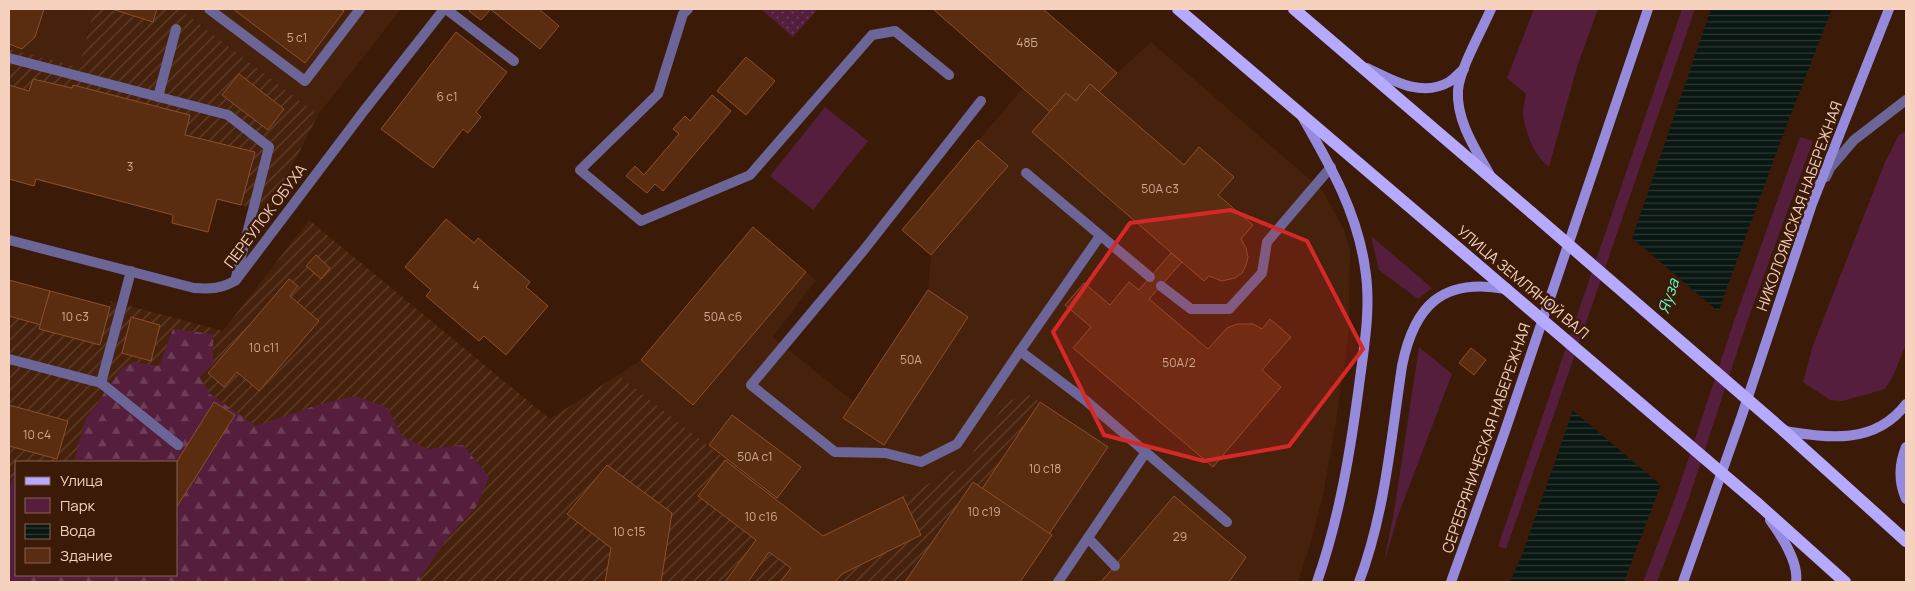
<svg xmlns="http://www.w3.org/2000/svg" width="1915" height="591" viewBox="0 0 1915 591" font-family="Manrope,sans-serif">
<defs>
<pattern id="industrial-furrows" width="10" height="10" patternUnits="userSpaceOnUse" patternTransform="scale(1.25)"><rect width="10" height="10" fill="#46210b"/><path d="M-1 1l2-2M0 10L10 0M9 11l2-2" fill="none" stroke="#61402d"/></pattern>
<pattern id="forest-firs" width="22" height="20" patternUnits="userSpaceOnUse" patternTransform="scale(1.25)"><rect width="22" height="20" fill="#541e3c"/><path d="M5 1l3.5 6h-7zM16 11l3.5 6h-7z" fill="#6d3e56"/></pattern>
<pattern id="park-dots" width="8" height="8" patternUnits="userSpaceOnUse" patternTransform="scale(1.25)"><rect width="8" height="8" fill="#541e3c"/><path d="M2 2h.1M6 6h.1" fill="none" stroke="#6d3e56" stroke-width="1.8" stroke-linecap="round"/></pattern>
<pattern id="water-rules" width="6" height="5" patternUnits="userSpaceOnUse" patternTransform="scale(1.25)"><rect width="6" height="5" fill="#091712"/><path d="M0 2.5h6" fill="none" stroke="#2d3833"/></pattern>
</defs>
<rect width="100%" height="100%" fill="#3b1a07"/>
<g fill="#46210b">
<polygon points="9,9 94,9 79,68 9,49"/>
<polygon points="180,9 401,9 318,115"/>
<polygon points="1151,42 1323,191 1344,230 1350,249 1349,330 1336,422 1323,496 1312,539 1298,582 1020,582 1051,535 1049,534 1108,447 1030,395 1007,402 964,466 823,536 618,375 641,360 753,227 816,280 773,337 854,402 928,290 931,255 902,230 1023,88 1100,92 1117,73"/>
</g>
<g fill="url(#industrial-furrows)" fill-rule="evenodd">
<polygon points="94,9 112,9 152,22 157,9 180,9 318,115 269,212 217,199 208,232 172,223 173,215 36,180 34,186 9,179 9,49 79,67"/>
<path d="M309,220L550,419L618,375L823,536L964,466L1007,401L1030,395L1108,447L1050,533L1052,535L1020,582H9V316L100,344L111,301L223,331ZM16,462H176V575H16Z"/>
</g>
<g fill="#541e3c">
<path d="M1534,9H1598L1577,67L1549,167C1534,156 1525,132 1523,114C1523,107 1525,100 1526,94L1507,78Z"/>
<polygon points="1682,9 1695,9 1556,409 1506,549 1498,546"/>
<polygon points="825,107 868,141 813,210 770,176"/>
<polygon points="1906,131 1906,344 1894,374 1885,389 1843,401 1830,400 1803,382 1812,348 1885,162 1899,135"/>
<polygon points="1800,137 1813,141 1746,325 1688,501 1657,582 1643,582 1676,496 1734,321"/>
<polygon points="1371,236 1432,288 1418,299 1379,270"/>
<polygon points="1419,347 1452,374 1399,513 1384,562 1394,512"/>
</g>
<polygon fill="url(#forest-firs)" points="173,329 213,334 213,364 200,377 210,394 256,426 320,404 355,396 388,408 402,436 428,449 463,445 489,477 476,507 449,536 421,577 420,582 9,582 9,490 16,469 16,575 176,575 176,462 74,462 85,420 121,369 133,362 159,366"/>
<polygon fill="url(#park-dots)" points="761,9 818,9 793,37"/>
<polygon fill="url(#water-rules)" points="1711,9 1832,9 1784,132 1717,315 1658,492 1624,582 1510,582 1522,555 1571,416"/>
<polygon fill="#3b1a07" points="1631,237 1720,313 1662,486 1571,409"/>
<g fill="#5b2d10" stroke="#8f4f2b">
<polygon points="9,9 44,9 35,37 22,49 9,44"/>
<polygon points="112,9 157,9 153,22"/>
<polygon points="233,9 340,9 344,11 305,63"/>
<polygon points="470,9 491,9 481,20 469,11"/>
<polygon points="490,9 539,9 559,26 540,49"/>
<polygon points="933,9 1043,9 1117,73 1099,92 1090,84 1076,101 1066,93 1050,112"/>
<polygon points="456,32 507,72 476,112 481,117 468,133 463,129 433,168 381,129"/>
<polygon points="746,57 775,81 746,115 717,91"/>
<polygon points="239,74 284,109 268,130 222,95"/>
<polygon points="33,79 72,88 73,85 190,115 185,135 255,152 241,205 217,199 208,232 172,223 173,215 36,179 34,186 9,179 9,85 29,91"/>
<polygon points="1090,84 1184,165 1199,147 1234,177 1218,195 1253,225 1241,239 1246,248 1248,257 1246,265 1242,273 1235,278 1222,281 1209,276 1204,281 1032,132 1066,93 1076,101"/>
<polygon points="712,95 731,111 663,191 655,184 647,193 626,176 635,166 644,175 679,134 673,129 685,116 690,121"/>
<polygon points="978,140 1008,166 931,255 902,230"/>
<polygon points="446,219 474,243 478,238 530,282 526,287 548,306 506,355 484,336 479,341 426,296 431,290 405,267"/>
<polygon points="753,227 806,272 693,405 641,360"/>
<polygon points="1171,253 1182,262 1149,299 1208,349 1227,328 1237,324 1253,324 1262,329 1270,319 1291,337 1262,370 1281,387 1213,467 1073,348 1091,327 1065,305 1084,283 1110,305 1129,282 1139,290"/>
<polygon points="316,255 330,268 321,279 306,266"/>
<polygon points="289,279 298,286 290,296 319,321 259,391 237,372 224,387 208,373"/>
<polygon points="9,280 50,291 41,325 9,316"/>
<polygon points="928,290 968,317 884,445 843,418"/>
<polygon points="50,291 110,307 100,345 39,329"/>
<polygon points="131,317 160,325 151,361 122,353"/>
<polygon points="1471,348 1486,360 1474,375 1459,363"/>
<polygon points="214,402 235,415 176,508 176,463"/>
<polygon points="1040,402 1108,447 1049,534 982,489"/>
<polygon points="9,405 68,421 57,459 9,446"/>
<polygon points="732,415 801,467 777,498 709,445"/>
<polygon points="725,460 823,536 903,497 921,535 842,574 835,582 780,582 791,568 769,552 748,582 725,582 756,540 698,496"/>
<polygon points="607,465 672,513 661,582 605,582 611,548 567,514"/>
<polygon points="973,482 1052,535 1020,582 905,582"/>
<polygon points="1174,496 1246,557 1229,582 1101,582"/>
</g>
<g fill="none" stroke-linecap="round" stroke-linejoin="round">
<g stroke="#6c6698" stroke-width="10">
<polyline points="209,9 305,81 360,9"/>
<polyline points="446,9 514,61"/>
<polyline points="688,9 683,14 658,94 580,170 641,221 750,175 872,35 895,31 949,75"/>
<polyline points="9,58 228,115 269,147 235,281"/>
<polyline points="158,97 176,29"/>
<polyline points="981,101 863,251 751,385 835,452 885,453 921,462 957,444 1020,351 1085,400 1227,522"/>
<polyline points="1026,173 1150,277"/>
<polyline points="1826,177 1830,168 1854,140 1906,100"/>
<polyline points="1161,286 1191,309 1229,309 1262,273 1267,242 1331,167"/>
<polyline points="1020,351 1100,236"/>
<polyline points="9,359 101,383 131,271"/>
<polyline points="101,383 178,445"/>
<polyline points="1088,538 1115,566"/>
<polyline points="1058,582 1146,452"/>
</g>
<path stroke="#6c6698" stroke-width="10" d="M9,240L194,288C210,289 222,289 236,280L363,112L444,9"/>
<g stroke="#958adb" stroke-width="10">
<path d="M1367,68C1392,80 1421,98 1449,82C1454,79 1459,73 1464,69"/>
<path d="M1303,118C1331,167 1357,212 1365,268C1371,304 1365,342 1360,378C1351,448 1340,516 1317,582"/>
<path d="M1490,175C1476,150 1456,121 1458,90C1460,68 1482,30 1491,9"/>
<path d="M1784,431C1829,438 1875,445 1906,404"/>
<path d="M1906,447C1899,464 1898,481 1906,499"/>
<path d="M1770,520C1781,535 1799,563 1796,582"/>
<path d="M1359,582C1385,513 1391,439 1402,366C1414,306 1442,277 1506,289"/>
<polyline points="1451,582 1505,431 1648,9"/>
<polyline points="1683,582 1742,415 1812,204 1889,9"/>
</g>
<g stroke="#b5aaff" stroke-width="12">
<polyline points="1178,9 1506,289"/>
<polyline points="1294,9 1532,213"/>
<polyline points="1784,431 1906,541"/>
<polyline points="1757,503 1845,582"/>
</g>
<g stroke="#b5aaff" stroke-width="12">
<polyline points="1532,213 1784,431"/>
<polyline points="1506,289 1757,503"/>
</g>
</g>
<path fill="#d62828" fill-opacity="0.2" stroke="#d62828" stroke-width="4" stroke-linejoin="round" d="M1231,210L1307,241L1363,349L1289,446L1204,461L1104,435L1053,332L1130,223Z"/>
<g text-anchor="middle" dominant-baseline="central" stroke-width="5" stroke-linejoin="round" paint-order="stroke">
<g font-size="12" fill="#cfa892">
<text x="297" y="37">5 с1</text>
<text x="1027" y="42">48Б</text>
<text x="447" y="96">6 с1</text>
<text x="130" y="166">3</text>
<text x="1160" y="188">50А с3</text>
<text x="476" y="285">4</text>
<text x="75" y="316">10 с3</text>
<text x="723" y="316">50А с6</text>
<text x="264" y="347">10 с11</text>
<text x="911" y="359">50А</text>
<text x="1179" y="362">50А/2</text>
<text x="37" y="434">10 с4</text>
<text x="755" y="456">50А с1</text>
<text x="1045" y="468">10 с18</text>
<text x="984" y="511">10 с19</text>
<text x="761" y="516">10 с16</text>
<text x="629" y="531">10 с15</text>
<text x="1180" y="536">29</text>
</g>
<g font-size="15" fill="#f6d1be" stroke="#3b1a07">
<text transform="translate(1799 206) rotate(-70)">НИКОЛОЯМСКАЯ НАБЕРЕЖНАЯ</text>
<text transform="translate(265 216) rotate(-53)">ПЕРЕУЛОК ОБУХА</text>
<text transform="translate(1523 282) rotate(40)">УЛИЦА ЗЕМЛЯНОЙ ВАЛ</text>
<text transform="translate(1486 438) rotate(-71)">СЕРЕБРЯНИЧЕСКАЯ НАБЕРЕЖНАЯ</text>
</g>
<g font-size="16" font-style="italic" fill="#61f7c7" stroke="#3b1a07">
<text transform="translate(1668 296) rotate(-71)">Яуза</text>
</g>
</g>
<rect width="1915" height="591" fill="none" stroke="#f6d1be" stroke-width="20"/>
<rect x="15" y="461" width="162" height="115" fill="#3b1a07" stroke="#866350"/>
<rect x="25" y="477" width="25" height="8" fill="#b5aaff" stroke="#866350"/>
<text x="60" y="486" font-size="15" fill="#f6d1be">Улица</text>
<rect x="25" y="498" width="25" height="15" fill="#541e3c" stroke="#866350"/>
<text x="60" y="511" font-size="15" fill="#f6d1be">Парк</text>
<rect x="25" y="524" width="25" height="15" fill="url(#water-rules)" stroke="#866350"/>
<text x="60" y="536" font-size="15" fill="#f6d1be">Вода</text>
<rect x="25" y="548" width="25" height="15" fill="#5b2d10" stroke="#866350"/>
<text x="60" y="561" font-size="15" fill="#f6d1be">Здание</text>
</svg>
